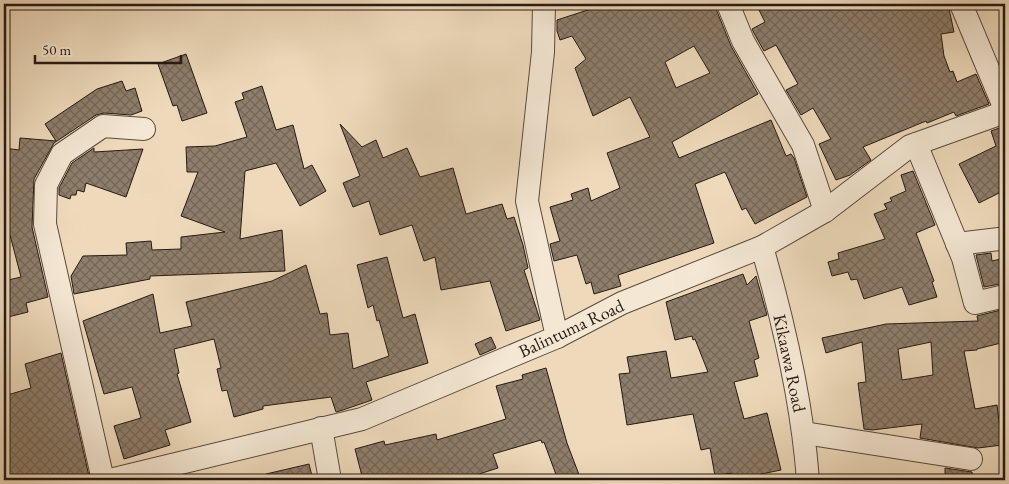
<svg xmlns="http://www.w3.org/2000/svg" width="1009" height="484" viewBox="0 0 1009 484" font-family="'EB Garamond',serif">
<defs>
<pattern id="building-cross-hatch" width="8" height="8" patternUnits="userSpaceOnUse" patternTransform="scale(1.25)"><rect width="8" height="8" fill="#8e7e6b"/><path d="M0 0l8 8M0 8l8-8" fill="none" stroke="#746657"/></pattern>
</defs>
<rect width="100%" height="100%" fill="#eedabb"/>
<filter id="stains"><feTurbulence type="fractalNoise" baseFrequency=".004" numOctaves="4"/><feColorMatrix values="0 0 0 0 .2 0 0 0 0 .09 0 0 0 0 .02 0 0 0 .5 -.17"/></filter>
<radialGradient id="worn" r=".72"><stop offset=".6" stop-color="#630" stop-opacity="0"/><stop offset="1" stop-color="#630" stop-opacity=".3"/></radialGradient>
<g fill="url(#building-cross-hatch)" stroke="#261a14" fill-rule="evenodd">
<path d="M606,4H714L731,46L758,94L672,142L679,158L771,120L786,156L791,154L794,158L807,197L755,224L746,208L742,210L725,172L695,184L714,243L618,275L621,286L594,294L591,282L586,284L577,255L554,261L550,244L560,241L550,207L573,200L571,194L588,188L591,201L620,188L607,153L650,137L630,97L593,116L575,68L586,59L572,36L560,40L557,31V20ZM694,46L710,73L676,88L665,62Z"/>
<polygon points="756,4 948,4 954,32 941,34 944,56 950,72 953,71 957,82 976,74 989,104 956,116 954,112 927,123 926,121 863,147 871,160 850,175 836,180 819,144 831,139 813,108 801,115 786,90 798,84 776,45 764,51 755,35 752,29 765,22"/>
<polygon points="186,54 207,113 182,121 177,105 173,106 158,64"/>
<polygon points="122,81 126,91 135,88 142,111 131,115 104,113 96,115 54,143 34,179 32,227 48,297 26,303 28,312 4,318 4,281 21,277 10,235 4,236 4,148 19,150 20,138 56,141 45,124 97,89"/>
<polygon points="262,86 276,130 293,125 304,169 312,165 326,191 300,206 276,163 245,171 240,239 282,230 285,271 150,276 150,279 74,294 71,276 83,256 127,255 126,243 151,241 152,250 181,249 181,237 225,232 181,216 198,172 187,172 186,147 215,146 247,137 235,102 244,99 242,93"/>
<polygon points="340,124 362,147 376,140 383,158 407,148 420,177 453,168 466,214 502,204 507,219 514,217 523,245 528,268 524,270 540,320 506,331 490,281 441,290 435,257 424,261 412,225 380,235 369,201 353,207 343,183 360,176"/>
<polygon points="1005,126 1005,190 979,203 959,164 996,146 991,131"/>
<polygon points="94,148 94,152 143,149 126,197 86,183 84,192 77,190 76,195 71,195 70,199 59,195 59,188 72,163"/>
<polygon points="913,171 935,225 916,233 934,281 932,282 937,297 909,305 902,287 864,299 857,279 851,280 848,272 832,276 828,262 839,259 838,253 885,239 874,214 887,209 884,204 892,201 890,198 906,191 901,175"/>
<polygon points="991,253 992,261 1005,258 1005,283 984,287 976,255"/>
<polygon points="387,257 403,318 415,314 428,363 366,382 372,400 343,410 336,412 331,397 263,406 263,409 234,417 227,390 222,391 217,369 221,368 214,339 174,349 179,373 177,374 191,422 165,430 170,445 124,459 114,426 141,418 132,387 104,394 83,321 153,294 160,333 192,326 186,302 272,281 306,265 320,314 327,313 330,335 348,333 353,369 389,356 379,320 377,321 373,305 368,308 357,265"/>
<polygon points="743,274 747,285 756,276 767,315 749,321 759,358 754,360 758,376 734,382 744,419 767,413 781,470 732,480 731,473 715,476 710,448 701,450 693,414 627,425 619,374 630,373 627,357 666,351 671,378 708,372 695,339 693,340 692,336 675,340 666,302"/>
<path d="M1005,309V342L977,349V350L964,351L975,409L997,405L1002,445L978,448L920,438L922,424L872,430L864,429L858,383L866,382L862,342L826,353L822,338L886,324L978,321L977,316ZM931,342L933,375L902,380L898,349Z"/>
<polygon points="491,337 496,348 480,355 475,344"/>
<polygon points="61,353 89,476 68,480 4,480 4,447 7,447 4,396 31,388 25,364"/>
<polygon points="546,368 567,443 581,480 558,480 544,442 542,443 541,440 493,454 498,468 479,474 481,480 363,480 355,449 384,441 385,445 436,434 437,440 506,419 496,386 523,379 522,375"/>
<polygon points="309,464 313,480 267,480 266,474"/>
<polygon points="945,468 972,472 973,480 945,480"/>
</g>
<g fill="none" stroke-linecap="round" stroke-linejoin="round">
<defs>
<g id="minor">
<polyline points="544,4 543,52 527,201 557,337"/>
<polyline points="728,4 743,41 803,145 825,211"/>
<polyline points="961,4 1005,109"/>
<polyline points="916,144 963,258 975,303 1005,296"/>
<polyline points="957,244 999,239"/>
<path d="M762,247C784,323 802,401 808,480"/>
<polyline points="321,428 330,480"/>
<polyline points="804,433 971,459"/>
<polyline points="103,480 45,224 46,185 62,154 103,126 144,129"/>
<polyline points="110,480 362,419 557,337 622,303 762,247 825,211 910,146 1005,112"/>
</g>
</defs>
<use href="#minor" stroke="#584a3e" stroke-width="24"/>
<use href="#minor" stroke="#f4e7d3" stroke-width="22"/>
</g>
<g text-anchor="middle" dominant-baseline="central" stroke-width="4" stroke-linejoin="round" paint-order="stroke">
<g font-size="18" fill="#261a14" stroke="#f4e7d3">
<text transform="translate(571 328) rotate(-25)">Balintuma Road</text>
<text transform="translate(790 363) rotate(78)">Kikaawa Road</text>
</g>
</g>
<rect width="1009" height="484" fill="none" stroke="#eedabb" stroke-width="20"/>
<rect x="5" y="5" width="999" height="474" fill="none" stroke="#261a14" stroke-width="2.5"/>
<rect x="10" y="10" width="989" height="464" fill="none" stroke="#261a14"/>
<path d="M35 55v8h146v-8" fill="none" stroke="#261a14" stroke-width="2.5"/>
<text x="42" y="55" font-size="15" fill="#261a14" stroke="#f4e7d3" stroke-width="4" paint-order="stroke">50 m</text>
<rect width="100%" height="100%" filter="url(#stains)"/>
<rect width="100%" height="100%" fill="url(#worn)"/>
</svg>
